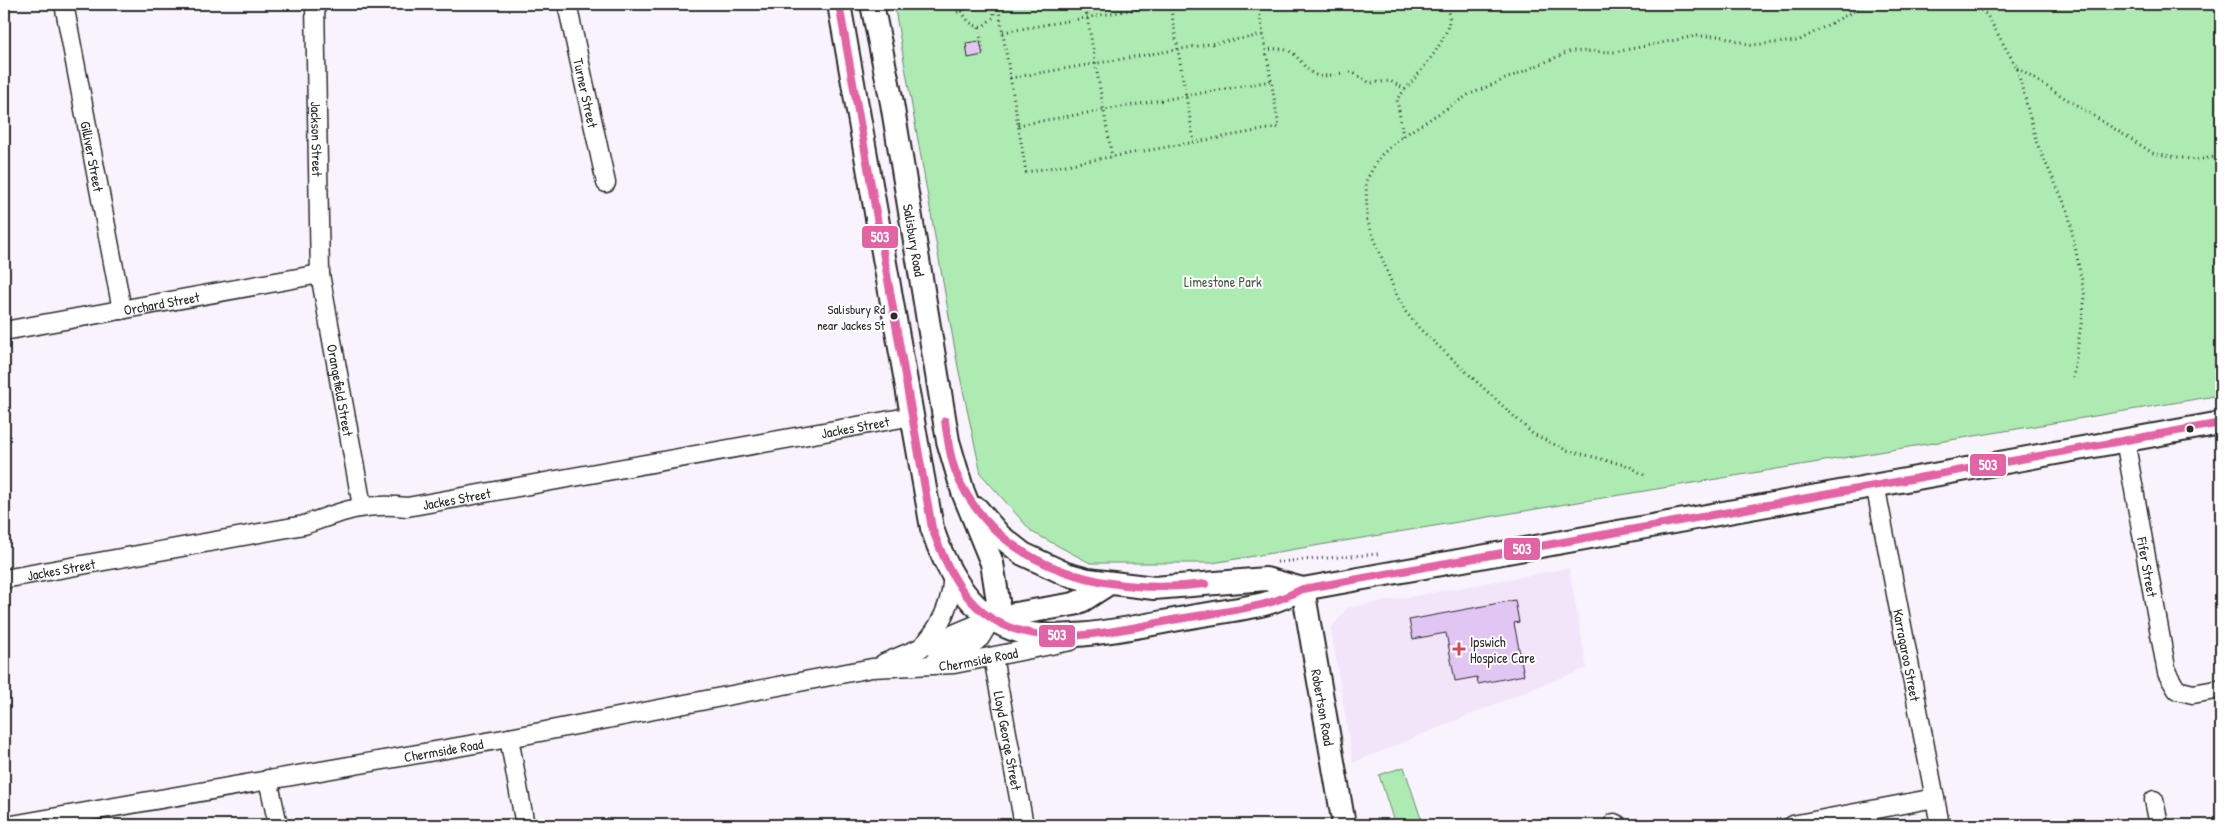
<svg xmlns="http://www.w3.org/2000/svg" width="2225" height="829" viewBox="0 0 2225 829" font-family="'Patrick Hand',sans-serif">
<rect width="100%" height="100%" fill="#f9f3fd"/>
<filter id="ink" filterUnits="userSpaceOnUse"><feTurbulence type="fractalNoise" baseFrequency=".02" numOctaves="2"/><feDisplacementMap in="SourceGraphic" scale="10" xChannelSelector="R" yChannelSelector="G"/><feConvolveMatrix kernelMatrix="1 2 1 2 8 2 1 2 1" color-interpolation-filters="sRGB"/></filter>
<g filter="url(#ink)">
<polygon fill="#f2e5fa" points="1569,568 1587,668 1539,686 1353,763 1331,629 1347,608"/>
<g fill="#adebb2" stroke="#6c8b6e">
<polygon points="894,4 2221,4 2221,395 1212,563 1090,563 1032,532 981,474 958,367"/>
<polygon points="1404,767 1422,822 1410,825 1395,825 1379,775"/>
</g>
<g fill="#e1c5f3" stroke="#2b2b2b">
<polygon points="980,41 983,55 968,58 966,43"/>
<polygon points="1515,600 1519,622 1514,623 1524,675 1478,684 1477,677 1455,681 1446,633 1413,639 1409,620"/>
</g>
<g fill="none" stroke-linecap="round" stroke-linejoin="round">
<defs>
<g id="minor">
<path id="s1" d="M64,4L122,310"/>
<path id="s2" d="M315,4L320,274L362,506"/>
<path id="s3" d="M567,4L606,183"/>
<path id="s4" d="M4,331L320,274"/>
<path id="s5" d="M2125,440L2167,673L2177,690L2193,694L2221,689"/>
<path id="s6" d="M1875,484L1940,825"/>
<path id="s7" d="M4,579L304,525C343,511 365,502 407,507L913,416"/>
<path d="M920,648C940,630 954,599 952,573"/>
<path id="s8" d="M993,657L1024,825"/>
<polyline points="936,659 973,644 980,638 992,618"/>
<polyline points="884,663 992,618"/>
<polyline points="509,738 525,825"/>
<polyline points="268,779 278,825"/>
<polyline points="2154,800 2159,825"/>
<polyline points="1614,823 1618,825"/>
<path id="s9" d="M12,825L509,738L872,668L954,664L1071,641"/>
<polyline points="1792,825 1935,798"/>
</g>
<g id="major">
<path d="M839,4L932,528C945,568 969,613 1012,629C1057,646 1138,626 1185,618C1211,613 1238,610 1264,604C1277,601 1290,594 1303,589L2221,423"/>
<path id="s10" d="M872,4L892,103L948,441L963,492L992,563L998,601L992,618"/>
<polyline points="977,509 1000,536 1023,554 1066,574 1088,580 1154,588 1266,579 1303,589"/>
<path id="s11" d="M1303,589L1344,825"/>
<polyline points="992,618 1074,604 1083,600 1108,584"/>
</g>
</defs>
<use href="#minor" stroke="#2b2b2b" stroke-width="21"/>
<use href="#major" stroke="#2b2b2b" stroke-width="26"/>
<g stroke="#2b2b2b" stroke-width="3" stroke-dasharray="1 4" stroke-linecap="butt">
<polyline points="998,4 1026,172 1279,127 1258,4"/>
<polyline points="1085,4 1112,157"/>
<polyline points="1170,4 1194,142"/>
<polyline points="1973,4 1987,15 2017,68 2037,144 2068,211 2085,297 2073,378"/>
<path d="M957,12L962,11C966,20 973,28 983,26L994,17V4"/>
<polyline points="979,27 983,52"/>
<polyline points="1003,32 1166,4"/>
<path d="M1265,50C1272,49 1280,48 1286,50C1299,53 1303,70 1316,75C1326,78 1342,72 1352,72L1370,83L1390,81L1405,89"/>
<polyline points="2017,68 2153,153 2196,160 2221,156"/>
<polyline points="1010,78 1263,35"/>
<polyline points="1018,125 1271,81"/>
<path d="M1403,136L1397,99C1412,81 1453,38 1449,15C1448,11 1445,7 1443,4"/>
<polyline points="1644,475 1629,466 1566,450 1533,434 1419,328 1406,312 1396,294 1367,220 1366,181 1380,156 1403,136 1468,95 1571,51 1615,52 1696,36 1722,36 1751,45 1798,41 1867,4"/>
<polyline points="1277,562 1378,554"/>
</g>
<use href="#minor" stroke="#fff" stroke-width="18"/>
<use href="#major" stroke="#fff" stroke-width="22"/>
<defs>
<g id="bus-1">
<path d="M839,4L932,528C945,564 963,604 998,622C1049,650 1124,629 1178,619C1207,614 1239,611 1268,603C1280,600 1291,594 1303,589L2221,423"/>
<path d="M945,421C948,442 951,465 961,484C1007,574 1113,595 1205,584"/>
</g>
</defs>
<use href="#bus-1" stroke="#fff" stroke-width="11"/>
<use href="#bus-1" stroke="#e463a4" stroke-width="8"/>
</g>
</g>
<g fill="#2b2b2b" stroke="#fff" stroke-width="2">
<circle cx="894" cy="316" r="4.5"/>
<circle cx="2190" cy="429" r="4.5"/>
</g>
<path fill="#d1495b" stroke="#fff" stroke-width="2" d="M1456.5 641.5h5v5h5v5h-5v5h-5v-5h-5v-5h5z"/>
<g text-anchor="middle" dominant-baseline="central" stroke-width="4" stroke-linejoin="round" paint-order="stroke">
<g font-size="13" fill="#2b2b2b" stroke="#fff" text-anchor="end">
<text x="885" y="309">Salisbury Rd<tspan x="885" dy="16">near Jackes St</tspan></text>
</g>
<g font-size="14" fill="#2b2b2b" stroke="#fff">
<text stroke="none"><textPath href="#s3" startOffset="91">Turner Street</textPath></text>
<text stroke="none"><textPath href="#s2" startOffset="135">Jackson Street</textPath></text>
<text stroke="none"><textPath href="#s1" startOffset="155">Gilliver Street</textPath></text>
<text stroke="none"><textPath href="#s10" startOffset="240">Salisbury Road</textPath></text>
<text stroke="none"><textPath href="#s4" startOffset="160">Orchard Street</textPath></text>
<text stroke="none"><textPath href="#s2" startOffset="388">Orangefield Street</textPath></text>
<text stroke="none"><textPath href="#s7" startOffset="866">Jackes Street</textPath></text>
<text stroke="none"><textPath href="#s7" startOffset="461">Jackes Street</textPath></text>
<text stroke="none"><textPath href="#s5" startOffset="129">Fifer Street</textPath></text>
<text stroke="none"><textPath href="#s7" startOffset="58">Jackes Street</textPath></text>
<text stroke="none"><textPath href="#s6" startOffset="174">Karragaroo Street</textPath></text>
<text stroke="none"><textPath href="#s9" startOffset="981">Chermside Road</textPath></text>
<text stroke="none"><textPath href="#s11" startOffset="120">Robertson Road</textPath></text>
<text stroke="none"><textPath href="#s8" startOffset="85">Lloyd George Street</textPath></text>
<text stroke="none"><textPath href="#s9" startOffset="438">Chermside Road</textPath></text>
</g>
<g font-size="14" fill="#4c5b4d" stroke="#fff">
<text x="1223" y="281">Limestone Park</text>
</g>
<g font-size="14" fill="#2b2b2b" stroke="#fff" text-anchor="start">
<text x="1470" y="641">Ipswich<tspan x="1470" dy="16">Hospice Care</tspan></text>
</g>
</g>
<g stroke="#fff" stroke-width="2">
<rect x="861" y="225" width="38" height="24" rx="5" fill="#e463a4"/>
<rect x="1969" y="453" width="38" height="24" rx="5" fill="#e463a4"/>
<rect x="1503" y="537" width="38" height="24" rx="5" fill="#e463a4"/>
<rect x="1038" y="624" width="38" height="24" rx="5" fill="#e463a4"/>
</g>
<g font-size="14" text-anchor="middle" font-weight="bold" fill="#fff">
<text x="880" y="242">503</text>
<text x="1988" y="470">503</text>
<text x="1522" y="554">503</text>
<text x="1057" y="640">503</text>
</g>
<rect width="2225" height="829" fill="none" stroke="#fff" stroke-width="20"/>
<rect x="10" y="10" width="2205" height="809" fill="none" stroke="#2b2b2b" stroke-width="2" filter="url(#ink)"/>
</svg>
